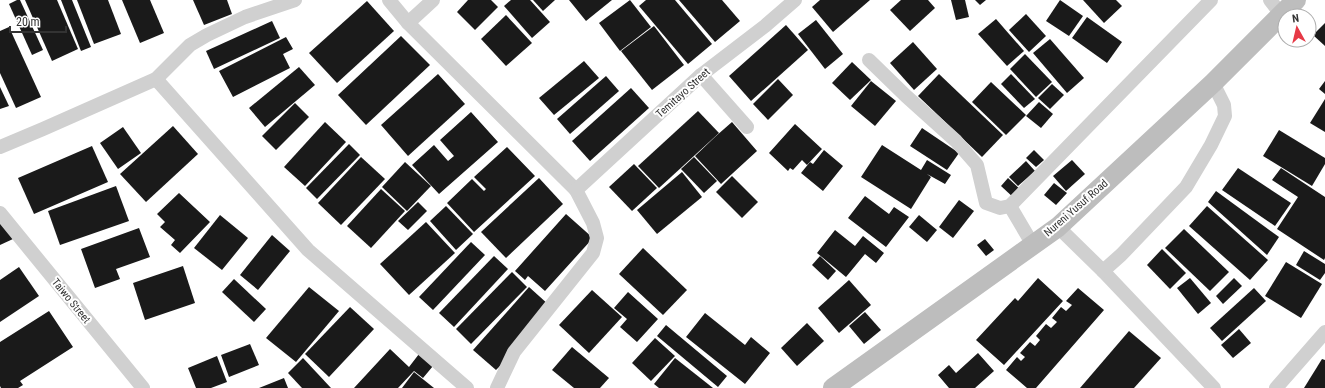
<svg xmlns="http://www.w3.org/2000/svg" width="1325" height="388" viewBox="0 0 1325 388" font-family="'Roboto Condensed',sans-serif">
<rect width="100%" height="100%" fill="#fff"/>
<g fill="#1a1a1a">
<polygon points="17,0 20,0 43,50 32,55 9,4"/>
<polygon points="25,0 57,0 78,49 52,61"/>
<polygon points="61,0 72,0 91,47 81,51"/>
<polygon points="77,0 108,0 121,34 94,44"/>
<polygon points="122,0 150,0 164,33 140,43"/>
<polygon points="193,0 227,0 232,14 204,25"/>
<polygon points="468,0 491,0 498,7 475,30 457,12"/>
<polygon points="511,0 530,0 550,22 532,38 504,6"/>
<polygon points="533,0 555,0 543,11"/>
<polygon points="569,0 612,0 586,21"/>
<polygon points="630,0 651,27 620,51 599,23"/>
<polygon points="646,0 675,0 712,44 688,64 639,6"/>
<polygon points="679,0 722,0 740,21 715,42"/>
<polygon points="820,0 870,0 833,32 812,7"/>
<polygon points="901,0 928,0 935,8 910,31 890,10"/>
<polygon points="951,0 965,0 969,17 956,20"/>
<polygon points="975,0 986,0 980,5"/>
<polygon points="1060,0 1083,16 1069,36 1046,21"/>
<polygon points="1083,0 1116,0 1122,6 1104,23"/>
<polygon points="367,1 394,31 337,83 309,53"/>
<polygon points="1026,14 1046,36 1029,52 1009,30"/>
<polygon points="506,15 532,43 506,66 481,39"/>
<polygon points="1087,17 1122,42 1107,63 1072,38"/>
<polygon points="996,19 1024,51 1007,66 978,34"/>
<polygon points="816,20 843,54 825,69 798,34"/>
<polygon points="272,21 280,38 214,69 206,51"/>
<polygon points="1325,23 1325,46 1313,35"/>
<polygon points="786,25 808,50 751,101 729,76"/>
<polygon points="654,26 684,65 652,90 621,51"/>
<polygon points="9,27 41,97 16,108 0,73 0,31"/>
<polygon points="401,36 430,65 366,125 338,95"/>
<polygon points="286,37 293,49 283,54 290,68 233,97 219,71"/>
<polygon points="1050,39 1084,78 1067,93 1033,53"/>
<polygon points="913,42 937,69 914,90 890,63"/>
<polygon points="1025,54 1052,82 1036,97 1010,69"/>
<polygon points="584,61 599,78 554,115 539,98"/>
<polygon points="852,62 871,80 850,100 832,83"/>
<polygon points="299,67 315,85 265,127 249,108"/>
<polygon points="438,74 465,104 408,156 381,125"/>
<polygon points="939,74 1003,135 982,157 918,96"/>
<polygon points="1011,74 1035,99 1024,108 1001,84"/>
<polygon points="606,76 619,91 570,134 557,119"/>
<polygon points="778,79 793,95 768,120 753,104"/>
<polygon points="871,81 896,101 875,126 851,106"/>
<polygon points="1325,81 1325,94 1319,89"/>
<polygon points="991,82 1026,115 1006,135 972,102"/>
<polygon points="1052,84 1064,95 1050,109 1038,98"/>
<polygon points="0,87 9,106 0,109"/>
<polygon points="631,88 649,108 590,161 572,141"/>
<polygon points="1325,99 1325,132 1310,123"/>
<polygon points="1039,102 1053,114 1041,128 1026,116"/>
<polygon points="295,103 309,117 276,150 262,136"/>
<polygon points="698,111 719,133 659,188 638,166"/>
<polygon points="471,112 498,142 439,194 412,165 434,145 448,161 454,156 440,140"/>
<polygon points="325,122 346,142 305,186 284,167"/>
<polygon points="732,122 757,151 721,184 695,156 716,136 720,140 716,136"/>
<polygon points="795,124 822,149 807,165 802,160 793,170 790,168 788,171 769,153"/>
<polygon points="173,126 198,154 146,202 120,174"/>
<polygon points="123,127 141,153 118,169 100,143"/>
<polygon points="922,128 959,153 947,170 910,146"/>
<polygon points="1279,130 1325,158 1325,164 1312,186 1263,156"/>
<polygon points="349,144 360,155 317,199 306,188"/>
<polygon points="882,145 921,170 927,160 951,175 945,184 927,174 931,177 911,209 861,177"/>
<polygon points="92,146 108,182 34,214 18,178"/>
<polygon points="507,147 535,176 474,232 447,203 472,179 484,191 486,189 474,177"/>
<polygon points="824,150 843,166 823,191 801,173 810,162 813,164"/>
<polygon points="1034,150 1044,160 1036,167 1026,158"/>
<polygon points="361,157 385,179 341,225 318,203"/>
<polygon points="694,157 717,181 704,193 681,169"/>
<polygon points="1072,160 1085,174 1066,191 1053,176"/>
<polygon points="1026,161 1035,171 1018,186 1009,177"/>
<polygon points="405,162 431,186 407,211 382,187"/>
<polygon points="634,164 657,188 632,211 609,187"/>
<polygon points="1238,168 1291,203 1275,226 1222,190"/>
<polygon points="1281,168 1325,197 1325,258 1324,260 1277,229 1298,197 1272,180"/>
<polygon points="682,172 702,197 657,234 637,210"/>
<polygon points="732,176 758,202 742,218 716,192"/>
<polygon points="539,178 563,204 506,258 481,232"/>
<polygon points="1008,178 1022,191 1015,199 1001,186"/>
<polygon points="1054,183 1067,193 1056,205 1044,195"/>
<polygon points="116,186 129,221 60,245 48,211"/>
<polygon points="381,189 405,211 371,248 347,226"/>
<polygon points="1216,191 1279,237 1267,255 1208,202"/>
<polygon points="179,193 210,222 180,253 171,245 175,240 160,227 165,222 157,214"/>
<polygon points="865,196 889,214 894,207 909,217 886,247 848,218"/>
<polygon points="959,200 974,211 953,238 939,227"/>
<polygon points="418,202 427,211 408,230 398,221"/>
<polygon points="446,206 473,234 456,250 430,221"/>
<polygon points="1207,206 1268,260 1250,280 1189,226"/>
<polygon points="566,214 593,238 545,291 528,276 525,280 515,271"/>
<polygon points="0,215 13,239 0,245"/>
<polygon points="220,215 248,238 222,270 194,248"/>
<polygon points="919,215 937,230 927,242 909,227"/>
<polygon points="426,222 455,253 409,295 380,264"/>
<polygon points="139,228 150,257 116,269 120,279 95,288 81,249"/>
<polygon points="1184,229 1229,272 1210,291 1165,248"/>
<polygon points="835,230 855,246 863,236 884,253 876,263 865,254 846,277 817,253"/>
<polygon points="272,235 290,251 258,290 240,275"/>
<polygon points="985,239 994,250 986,256 977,245"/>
<polygon points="471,242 485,255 433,310 419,297"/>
<polygon points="643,248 687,290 663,315 619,274"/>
<polygon points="1162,249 1186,273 1170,289 1147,265"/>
<polygon points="1304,251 1325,264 1325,273 1320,280 1296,265"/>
<polygon points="494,256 508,269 454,327 439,313"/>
<polygon points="820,256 836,271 828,280 812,265"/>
<polygon points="1286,262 1322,284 1301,318 1265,296"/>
<polygon points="183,266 195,303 145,320 133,283"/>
<polygon points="19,267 39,296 0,322 0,280"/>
<polygon points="512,272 527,287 471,344 456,329"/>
<polygon points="1038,278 1063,301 1004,365 976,340 1015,298 1018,301"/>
<polygon points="1190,278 1211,303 1198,314 1177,288"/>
<polygon points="1234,278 1242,286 1223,304 1216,296"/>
<polygon points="234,279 266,309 254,322 222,292"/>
<polygon points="849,280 871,305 839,333 818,308"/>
<polygon points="309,287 339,311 296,362 266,338"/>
<polygon points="529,287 549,305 510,356 496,370 473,350"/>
<polygon points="1078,288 1104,310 1036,388 1027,388 1006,370 1017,357 1021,361 1025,357 1020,353 1030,342 1035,346 1040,340 1036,336 1046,324 1051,328 1057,322 1052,318 1061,307 1066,311 1072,305 1066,301"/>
<polygon points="1254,288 1266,301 1222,341 1210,328"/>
<polygon points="592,290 622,317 589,353 559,325"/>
<polygon points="628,292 658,319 637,342 620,327 627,319 614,308"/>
<polygon points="350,307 374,329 329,377 305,354"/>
<polygon points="49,311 73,347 20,381 23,385 18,388 1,388 0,386 0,342"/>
<polygon points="865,312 881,330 864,344 849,326"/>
<polygon points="705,313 745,345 751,337 770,353 745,384 686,337"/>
<polygon points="807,323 824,341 797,366 781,348"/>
<polygon points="666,325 727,376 718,387 657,336"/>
<polygon points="1239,329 1251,343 1233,358 1221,345"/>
<polygon points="1129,331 1161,358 1134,388 1080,388"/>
<polygon points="655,338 675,356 651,381 632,363"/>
<polygon points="250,344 259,365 229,377 221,355"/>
<polygon points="572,347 609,378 600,388 574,388 552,370"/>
<polygon points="390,349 409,367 419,354 433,366 423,378 414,371 398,388 354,388"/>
<polygon points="978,353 994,371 975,388 949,388 938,375 949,365 956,373"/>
<polygon points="217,356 227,382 211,388 196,388 188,368"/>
<polygon points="303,358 331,388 302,388 288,373"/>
<polygon points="675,358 713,388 659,388 654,384"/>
<polygon points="1322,359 1325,360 1325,388 1304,388"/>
<polygon points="414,372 434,388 402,388"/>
<polygon points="284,378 288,388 259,388"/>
</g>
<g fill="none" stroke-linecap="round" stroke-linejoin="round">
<g stroke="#d0d0d0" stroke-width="14">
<polyline points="389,0 408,23 576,190 593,223 597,238 593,253 514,352 497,388"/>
<polyline points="1270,0 1281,14"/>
<polyline points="408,23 433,0"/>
<polyline points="869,60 906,96 956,141 977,165 986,203 1000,208 1010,206 1211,0"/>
<polyline points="701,75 747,127"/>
<polyline points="156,79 308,250 467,388"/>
<polyline points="0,147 43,129 156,79 190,45 207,35 245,17 295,0"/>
<polyline points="576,190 701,75 765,26 795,0"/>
<polyline points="1010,206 1033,245"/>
<polyline points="0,213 143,388"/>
<polyline points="1058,227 1103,271 1214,388"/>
<polyline points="1103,271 1121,255 1186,187 1211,145 1225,116 1224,105 1213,83"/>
<polyline points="1276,388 1325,332"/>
</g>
<polyline stroke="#bdbdbd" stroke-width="20" points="833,388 1058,227 1213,83 1296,0"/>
</g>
<g text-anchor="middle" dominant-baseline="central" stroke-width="4" stroke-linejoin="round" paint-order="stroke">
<g font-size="11" fill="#333" stroke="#fff">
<text transform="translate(683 93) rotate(-42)">Temitayo Street</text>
<text transform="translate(1076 208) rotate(-41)">Nureni Yusuf Road</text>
<text transform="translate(71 301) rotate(51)">Taiwo Street</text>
</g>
</g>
<g transform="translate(1297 28) rotate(352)"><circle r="19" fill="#ffffff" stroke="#adadad"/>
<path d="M0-3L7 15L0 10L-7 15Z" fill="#e63946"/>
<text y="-6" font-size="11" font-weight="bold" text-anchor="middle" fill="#333333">N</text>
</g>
<path d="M10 26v6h56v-6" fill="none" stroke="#333333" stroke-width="2"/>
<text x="16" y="26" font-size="12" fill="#333333" stroke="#ffffff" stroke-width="3" paint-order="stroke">20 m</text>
</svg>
